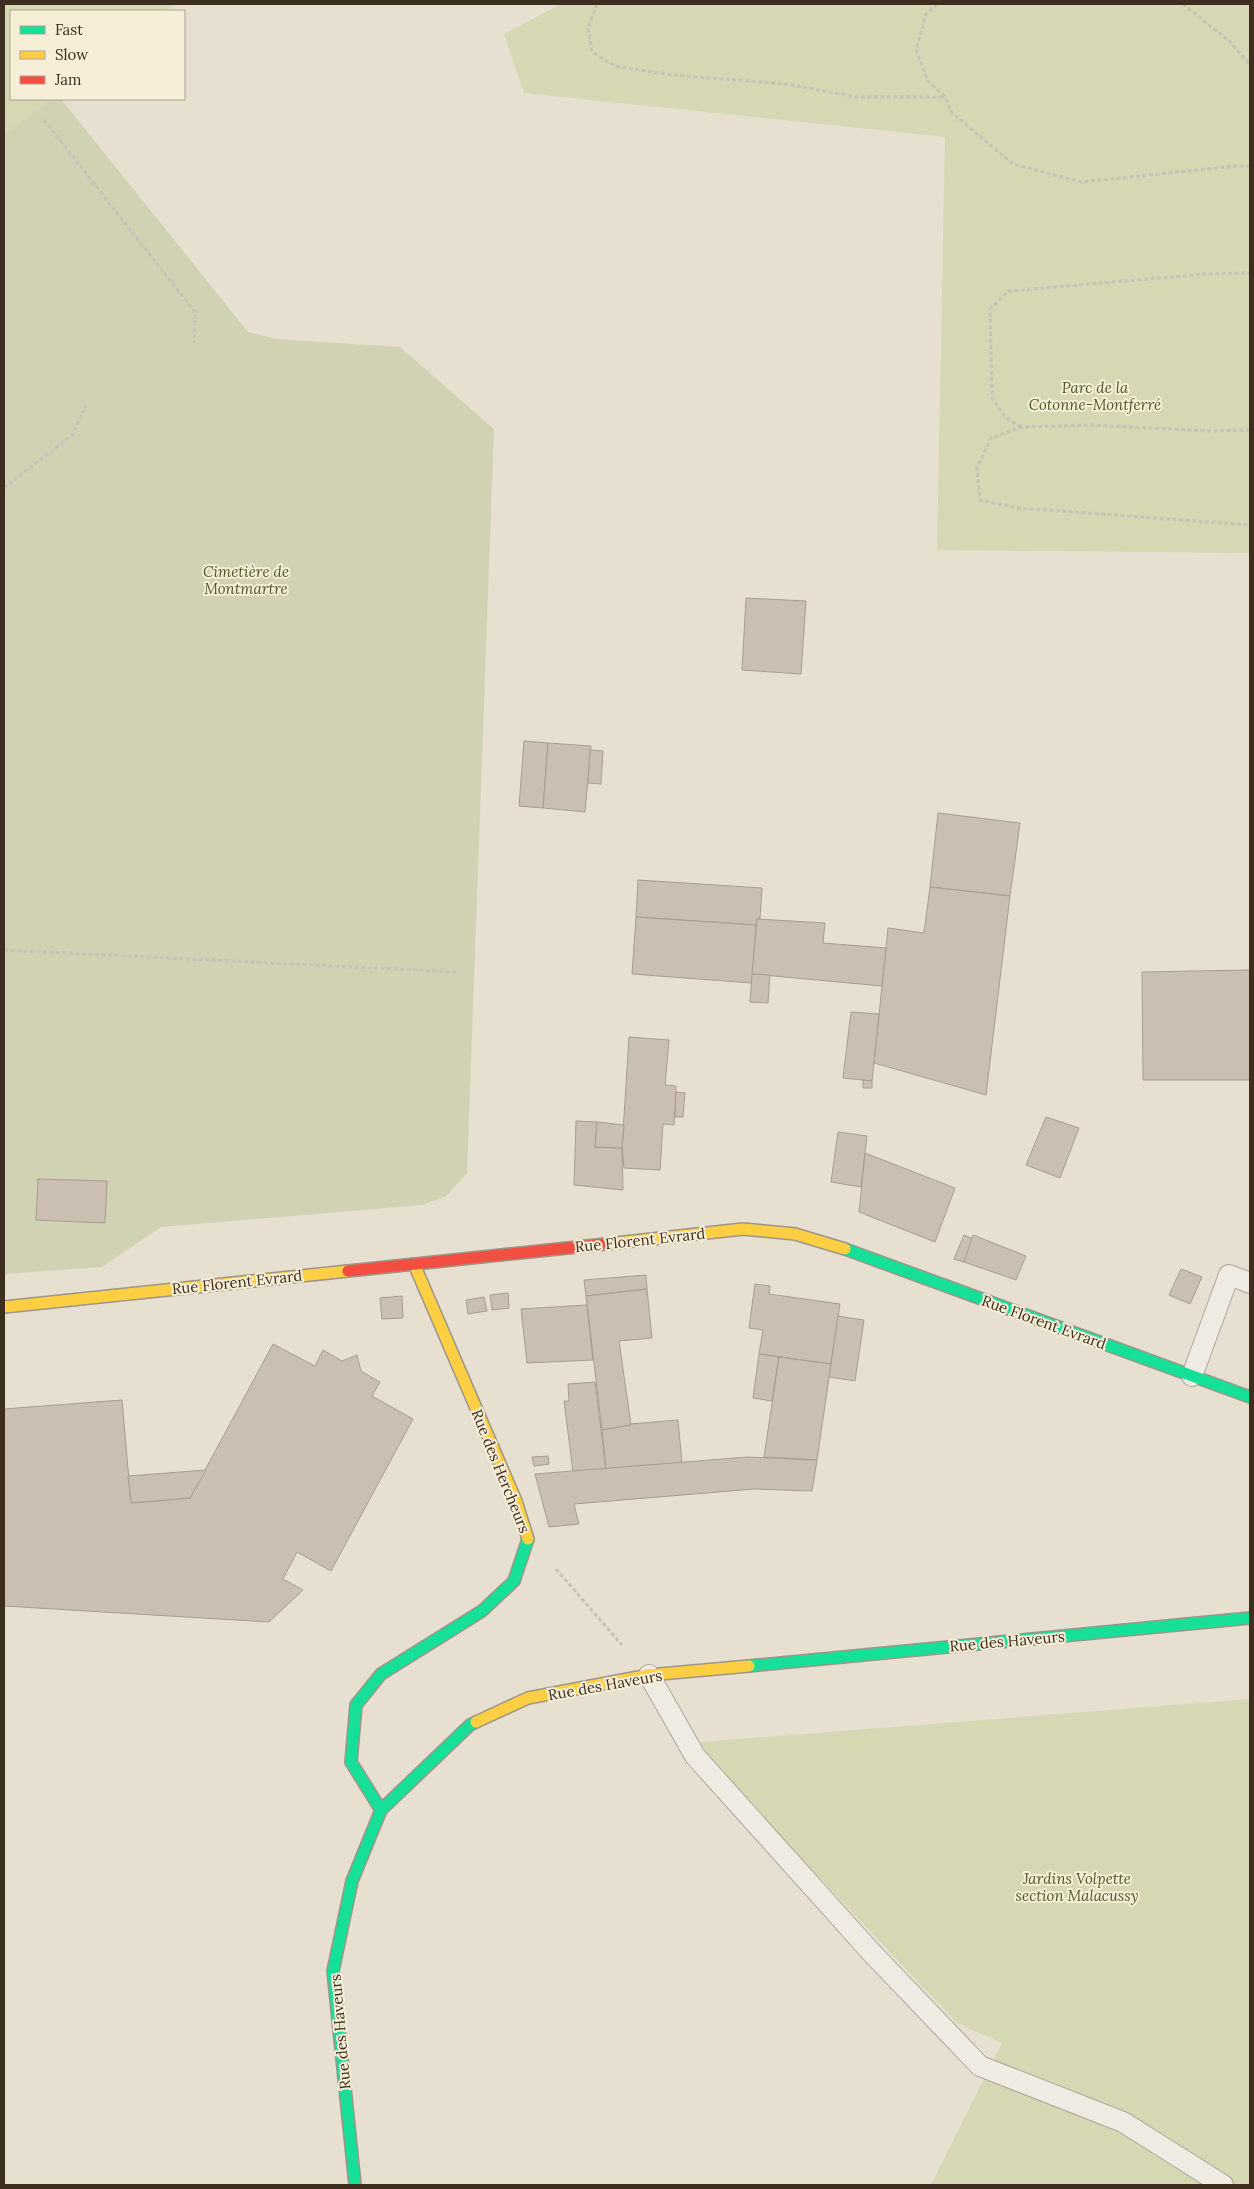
<svg xmlns="http://www.w3.org/2000/svg" width="1254" height="2189" viewBox="0 0 1254 2189" font-family="Lora,serif">
<rect width="100%" height="100%" fill="#e7e0d1"/>
<g fill="#d6d7b3">
<polygon points="4,4 175,4 165,11 11,11 11,99 51,99 4,135"/>
<polygon points="561,4 1250,4 1250,553 937,550 945,137 524,93 504,34"/>
<polygon points="1250,1699 1250,2185 931,2185 1002,2043 957,2023 709,1761 700,1742"/>
</g>
<polygon fill="#d1d1b3" points="51,99 61,99 248,332 276,339 400,347 494,429 467,1173 446,1196 422,1205 161,1227 102,1267 4,1274 4,135"/>
<g fill="#cbbfb2" stroke="#a89c90">
<polygon points="746,598 806,601 801,674 742,670"/>
<polygon points="524,741 548,743 543,808 519,806"/>
<polygon points="548,743 591,746 585,812 543,808"/>
<polygon points="590,750 603,751 601,784 588,783"/>
<polygon points="938,813 1020,823 1010,896 930,887"/>
<polygon points="638,880 762,888 760,919 757,919 756,925 636,917"/>
<polygon points="930,887 1010,896 986,1095 874,1063 888,928 924,933"/>
<polygon points="636,917 756,925 752,983 632,974"/>
<polygon points="757,919 825,923 823,943 886,948 882,986 752,974"/>
<polygon points="1250,970 1250,1080 1143,1080 1142,972"/>
<polygon points="752,974 770,975 768,1003 750,1002"/>
<polygon points="851,1012 879,1014 872,1081 843,1078"/>
<polygon points="629,1037 669,1040 665,1085 676,1086 676,1092 674,1125 663,1124 660,1170 624,1168 622,1148"/>
<polygon points="863,1080 872,1081 872,1088 863,1088"/>
<polygon points="676,1092 685,1093 683,1117 675,1117"/>
<polygon points="1046,1117 1079,1128 1060,1178 1026,1165"/>
<polygon points="576,1121 597,1122 595,1147 622,1148 623,1190 574,1185"/>
<polygon points="597,1122 624,1125 622,1148 595,1147"/>
<polygon points="838,1132 867,1136 861,1187 831,1182"/>
<polygon points="865,1153 955,1188 935,1242 859,1212"/>
<polygon points="38,1179 107,1181 105,1223 36,1220"/>
<polygon points="964,1235 973,1239 964,1262 954,1259"/>
<polygon points="973,1235 1026,1256 1016,1280 964,1262"/>
<polygon points="1181,1269 1202,1277 1190,1304 1169,1295"/>
<polygon points="646,1275 647,1289 586,1296 584,1280"/>
<polygon points="755,1284 770,1286 769,1294 840,1304 831,1364 759,1354 763,1330 749,1328"/>
<polygon points="647,1289 652,1338 619,1341 631,1425 602,1430 586,1296"/>
<polygon points="508,1293 509,1308 492,1310 490,1295"/>
<polygon points="402,1296 403,1318 382,1319 380,1298"/>
<polygon points="484,1297 487,1311 468,1314 466,1300"/>
<polygon points="587,1305 593,1360 527,1363 521,1309"/>
<polygon points="838,1316 864,1320 855,1381 829,1377"/>
<polygon points="273,1344 315,1366 323,1350 342,1361 357,1355 361,1371 380,1382 372,1396 413,1419 331,1571 297,1552 283,1579 303,1590 269,1622 4,1606 4,1409 122,1400 131,1503 190,1498"/>
<polygon points="759,1354 779,1357 772,1401 753,1398"/>
<polygon points="779,1357 831,1364 817,1460 764,1457"/>
<polygon points="595,1382 606,1469 573,1472 564,1401 569,1401 568,1384"/>
<polygon points="678,1420 682,1463 606,1469 602,1430 631,1425 630,1424"/>
<polygon points="548,1456 549,1464 534,1466 532,1457"/>
<polygon points="747,1457 817,1460 812,1491 754,1489 574,1504 579,1524 549,1527 535,1474"/>
<polygon points="206,1470 190,1498 131,1503 128,1476"/>
</g>
<g fill="none" stroke-linecap="round" stroke-linejoin="round">
<defs>
<g id="lane">
<polyline points="1192,1376 1229,1275 1250,1283"/>
<polyline points="649,1675 695,1756 871,1952 980,2066 1123,2122 1223,2185"/>
</g>
<g id="fast">
<polyline points="845,1249 1250,1397"/>
<polyline points="749,1666 1250,1618"/>
<polyline points="381,1810 351,1762 356,1705 381,1674 482,1611 514,1581 528,1539"/>
<polyline points="355,2185 333,1971 352,1881 381,1810 470,1725 476,1722"/>
</g>
<g id="slow">
<polyline points="606,1244 743,1229 795,1234 845,1249"/>
<polyline points="414,1264 516,1501 528,1539"/>
<polyline points="4,1307 348,1271"/>
<polyline points="476,1722 528,1698 649,1675 749,1666"/>
</g>
<polyline id="jam" points="348,1271 606,1244"/>
</defs>
<use href="#lane" stroke="#ada599" stroke-width="22"/>
<use href="#fast" stroke="#9c958a" stroke-width="14"/>
<use href="#slow" stroke="#9c958a" stroke-width="14"/>
<use href="#jam" stroke="#9c958a" stroke-width="14"/>
<g stroke="#c8c2b9" stroke-width="3" stroke-dasharray="4 2.5" stroke-linecap="butt">
<polyline points="597,4 588,28 592,52 615,66 673,75 786,84 856,97 945,97"/>
<polyline points="937,4 926,14 916,50 928,81 945,97 952,113 1013,164 1081,182 1236,166 1250,166"/>
<polyline points="1183,4 1229,41 1250,65"/>
<polyline points="44,120 195,312 194,343"/>
<polyline points="1021,427 1005,417 992,398 990,309 1009,291 1206,274 1250,273"/>
<polyline points="1250,430 1210,431 1089,425 1022,427 991,438 977,468 980,500 1018,508 1250,525"/>
<polyline points="4,488 72,435 86,406"/>
<polyline points="4,950 456,972"/>
<polyline points="556,1569 622,1645"/>
</g>
<use href="#lane" stroke="#efebe3" stroke-width="20"/>
<use href="#fast" stroke="#16e098" stroke-width="11"/>
<use href="#slow" stroke="#ffcf43" stroke-width="11"/>
<use href="#jam" stroke="#f24e42" stroke-width="11"/>
</g>
<g text-anchor="middle" dominant-baseline="central" stroke-width="4" stroke-linejoin="round" paint-order="stroke">
<g font-size="15" font-style="italic" fill="#4d5a26" stroke="#f7eed8">
<text x="1095" y="387">Parc de la<tspan x="1095" dy="17">Cotonne-Montferré</tspan></text>
<text x="246" y="571">Cimetière de<tspan x="246" dy="17">Montmartre</tspan></text>
<text x="1077" y="1878">Jardins Volpette<tspan x="1077" dy="17">section Malacussy</tspan></text>
</g>
<g font-size="15" fill="#3d2e20" stroke="#f7eed8">
<text transform="translate(640 1240) rotate(-6)">Rue Florent Evrard</text>
<text transform="translate(237 1282) rotate(-6)">Rue Florent Evrard</text>
<text transform="translate(1044 1322) rotate(20)">Rue Florent Evrard</text>
<text transform="translate(501 1471) rotate(68)">Rue des Hercheurs</text>
<text transform="translate(1007 1641) rotate(-5)">Rue des Haveurs</text>
<text transform="translate(605 1685) rotate(-10)">Rue des Haveurs</text>
<text transform="translate(340 2032) rotate(-95)">Rue des Haveurs</text>
</g>
</g>
<rect width="1254" height="2189" fill="none" stroke="#3d2e20" stroke-width="10"/>
<rect x="10" y="10" width="175" height="90" fill="#f7eed8" stroke="#ada18e"/>
<rect x="20" y="26" width="25" height="8" fill="#16e098" stroke="#ada18e"/>
<text x="55" y="35" font-size="15" fill="#3d2e20">Fast</text>
<rect x="20" y="51" width="25" height="8" fill="#ffcf43" stroke="#ada18e"/>
<text x="55" y="60" font-size="15" fill="#3d2e20">Slow</text>
<rect x="20" y="76" width="25" height="8" fill="#f24e42" stroke="#ada18e"/>
<text x="55" y="85" font-size="15" fill="#3d2e20">Jam</text>
</svg>
